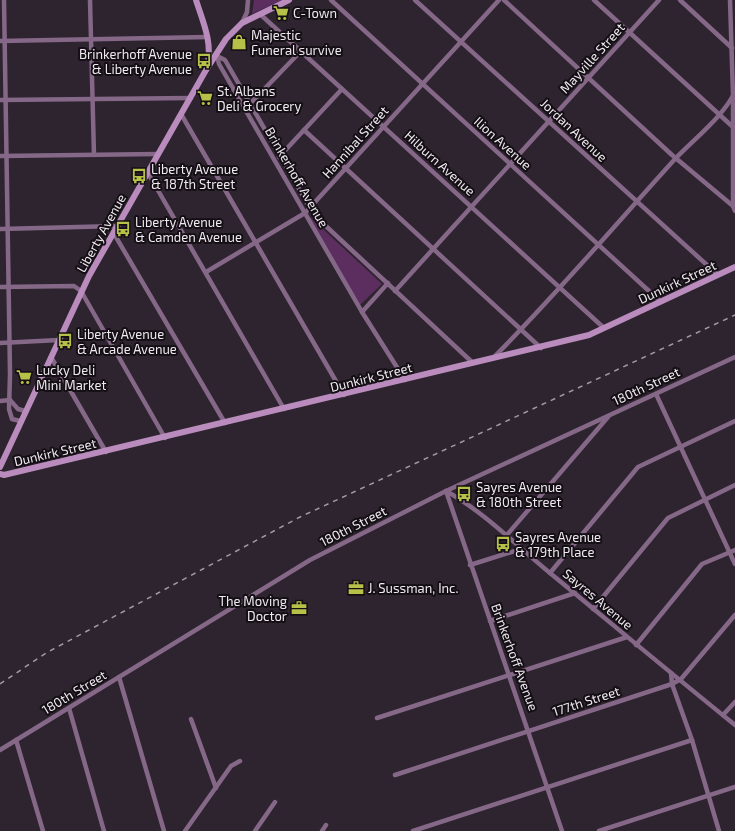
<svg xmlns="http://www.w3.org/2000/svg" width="735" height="831" viewBox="0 0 735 831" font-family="'Exo 2',sans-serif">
<rect width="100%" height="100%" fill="#2e242f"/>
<g fill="#5b2e5f">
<polygon points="254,0 282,0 252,14"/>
<polygon points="310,217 382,284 360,305"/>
</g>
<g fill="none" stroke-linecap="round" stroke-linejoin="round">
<g stroke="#856887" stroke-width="4.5">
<polyline points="4,0 10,374 9,409 12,419 20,421"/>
<polyline points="90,0 94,155"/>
<polyline points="331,0 661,302"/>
<polyline points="415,0 718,275"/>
<polyline points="504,0 672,155 733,206"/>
<polyline points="594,0 733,127"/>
<polyline points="680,0 732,48"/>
<polyline points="730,0 733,95 733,206 735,211"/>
<polyline points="261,15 604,328"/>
<polyline points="242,23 247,12 248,0"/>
<polyline points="0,41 208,37"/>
<polyline points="217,56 225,60 314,215 473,363"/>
<polyline points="217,56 219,64 362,312 405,380"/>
<polyline points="0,100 191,98"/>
<polyline points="245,109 301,51"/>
<polyline points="181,114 344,395"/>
<polyline points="304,130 541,348"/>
<polyline points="0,156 158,154"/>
<polyline points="279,157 342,89"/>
<polyline points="148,173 284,409"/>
<polyline points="0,229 117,226"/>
<polyline points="113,232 225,423"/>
<polyline points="206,272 305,213 499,0"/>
<polyline points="0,287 74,286 81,291 165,438"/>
<polyline points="395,291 659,0"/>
<polyline points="362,312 388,283"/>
<polyline points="0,343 59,340"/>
<polyline points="51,357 106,452"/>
<path d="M493,358C557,294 615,225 675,159C692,141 727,113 735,91"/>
<polyline points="656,394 735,564"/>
<polyline points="10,400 18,409 25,411"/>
<polyline points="0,401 10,400"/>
<path d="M446,491C484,512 516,545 550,573C612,624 673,675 735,725"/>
<polyline points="446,491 562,831"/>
<polyline points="506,536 608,417"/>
<polyline points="470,565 521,549"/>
<polyline points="550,573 638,467 735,421"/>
<polyline points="593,609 668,518 735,485"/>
<polyline points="490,621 575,593"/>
<polyline points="636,645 702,564 735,550"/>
<polyline points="671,673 672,684 692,740 719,831"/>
<polyline points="119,677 164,831"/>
<polyline points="69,708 104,831"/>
<polyline points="723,715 735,702"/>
<polyline points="377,718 627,637"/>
<polyline points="191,719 216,788"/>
<polyline points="16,740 43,831"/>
<polyline points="0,750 310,560 446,491 735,357"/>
<polyline points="395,775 672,684 681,679 735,615"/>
<polyline points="185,831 231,766 240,761"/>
<polyline points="255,831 275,802"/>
<polyline points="322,831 326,825"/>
<polyline points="413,831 692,740"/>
<polyline points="599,831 735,787"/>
</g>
<g stroke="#ba8cbe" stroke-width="6">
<path d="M196,0C203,22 213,43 207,66"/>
<polyline points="0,467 89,276 206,70 226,39 242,23 289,0"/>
<polyline points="0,474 4,475 589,335 735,267"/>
</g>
<polyline stroke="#a299a3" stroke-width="1.5" stroke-dasharray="5 5" stroke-linecap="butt" points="0,684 46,653 300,517 735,315"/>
</g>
<defs>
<symbol id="supermarket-bare" viewBox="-9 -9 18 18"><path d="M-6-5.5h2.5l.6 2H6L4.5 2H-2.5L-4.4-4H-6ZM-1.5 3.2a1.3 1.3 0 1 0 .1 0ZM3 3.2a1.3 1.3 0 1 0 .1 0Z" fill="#b7c148" stroke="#140f14" stroke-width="2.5" paint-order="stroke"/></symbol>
<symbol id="shop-bare" viewBox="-9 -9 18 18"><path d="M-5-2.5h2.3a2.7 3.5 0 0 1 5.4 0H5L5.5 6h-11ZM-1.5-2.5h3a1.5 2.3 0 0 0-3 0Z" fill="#b7c148" stroke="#140f14" stroke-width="2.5" paint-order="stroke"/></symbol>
<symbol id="bus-bare" viewBox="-9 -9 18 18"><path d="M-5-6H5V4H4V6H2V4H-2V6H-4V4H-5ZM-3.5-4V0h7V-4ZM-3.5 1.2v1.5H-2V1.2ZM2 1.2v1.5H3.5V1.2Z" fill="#b7c148" stroke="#140f14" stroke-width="2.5" paint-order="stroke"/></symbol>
<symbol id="office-bare" viewBox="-9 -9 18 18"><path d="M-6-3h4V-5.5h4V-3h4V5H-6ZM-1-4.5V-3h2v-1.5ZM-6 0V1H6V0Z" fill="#b7c148" stroke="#140f14" stroke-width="2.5" paint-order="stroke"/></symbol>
</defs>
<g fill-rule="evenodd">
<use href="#supermarket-bare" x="270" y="2" width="22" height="22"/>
<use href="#shop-bare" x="228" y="31" width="22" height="22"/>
<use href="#bus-bare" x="193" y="50" width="22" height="22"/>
<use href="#supermarket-bare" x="194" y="87" width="22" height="22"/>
<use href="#bus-bare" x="128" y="165" width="22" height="22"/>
<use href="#bus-bare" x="112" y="218" width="22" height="22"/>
<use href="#bus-bare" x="54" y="330" width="22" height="22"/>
<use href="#supermarket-bare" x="13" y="366" width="22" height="22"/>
<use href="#bus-bare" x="453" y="483" width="22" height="22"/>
<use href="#bus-bare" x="492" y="533" width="22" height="22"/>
<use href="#office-bare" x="345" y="577" width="22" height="22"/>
<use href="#office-bare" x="288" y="597" width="22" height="22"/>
</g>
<g text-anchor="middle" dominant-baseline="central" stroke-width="4" stroke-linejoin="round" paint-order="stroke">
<g font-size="13" fill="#f0e9f1" stroke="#140f14" text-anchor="start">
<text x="293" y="13">C-Town</text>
<text x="251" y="35">Majestic<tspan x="251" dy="15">Funeral survive</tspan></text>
<text x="192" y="54" text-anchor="end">Brinkerhoff Avenue<tspan x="192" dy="15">&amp; Liberty Avenue</tspan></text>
<text x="217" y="91">St. Albans<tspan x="217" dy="15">Deli &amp; Grocery</tspan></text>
<text x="151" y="169">Liberty Avenue<tspan x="151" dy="15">&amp; 187th Street</tspan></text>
<text x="135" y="222">Liberty Avenue<tspan x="135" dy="15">&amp; Camden Avenue</tspan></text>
<text x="77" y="334">Liberty Avenue<tspan x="77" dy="15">&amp; Arcade Avenue</tspan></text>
<text x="36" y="370">Lucky Deli<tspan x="36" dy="15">Mini Market</tspan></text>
<text x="476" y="487">Sayres Avenue<tspan x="476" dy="15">&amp; 180th Street</tspan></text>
<text x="515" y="537">Sayres Avenue<tspan x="515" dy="15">&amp; 179th Place</tspan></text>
<text x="368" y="588">J. Sussman, Inc.</text>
<text x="287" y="601" text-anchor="end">The Moving<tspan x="287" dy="15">Doctor</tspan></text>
</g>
<g font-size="13" fill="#f0e9f1" stroke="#140f14">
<text transform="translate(592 58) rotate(-48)">Mayville Street</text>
<text transform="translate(574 130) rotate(43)">Jordan Avenue</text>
<text transform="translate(355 142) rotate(-48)">Hannibal Street</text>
<text transform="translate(503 143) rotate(42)">Ilion Avenue</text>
<text transform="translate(440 163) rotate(42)">Hilburn Avenue</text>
<text transform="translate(297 177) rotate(60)">Brinkerhoff Avenue</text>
<text transform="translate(101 233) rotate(-61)">Liberty Avenue</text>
<text transform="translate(677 282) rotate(-25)">Dunkirk Street</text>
<text transform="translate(371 377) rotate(-14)">Dunkirk Street</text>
<text transform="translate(646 386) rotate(-25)">180th Street</text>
<text transform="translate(55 452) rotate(-13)">Dunkirk Street</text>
<text transform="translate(353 526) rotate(-27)">180th Street</text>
<text transform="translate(598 599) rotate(40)">Sayres Avenue</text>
<text transform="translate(515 657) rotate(70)">Brinkerhoff Avenue</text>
<text transform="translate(74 692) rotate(-31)">180th Street</text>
<text transform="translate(586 701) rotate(-18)">177th Street</text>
</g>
</g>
</svg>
